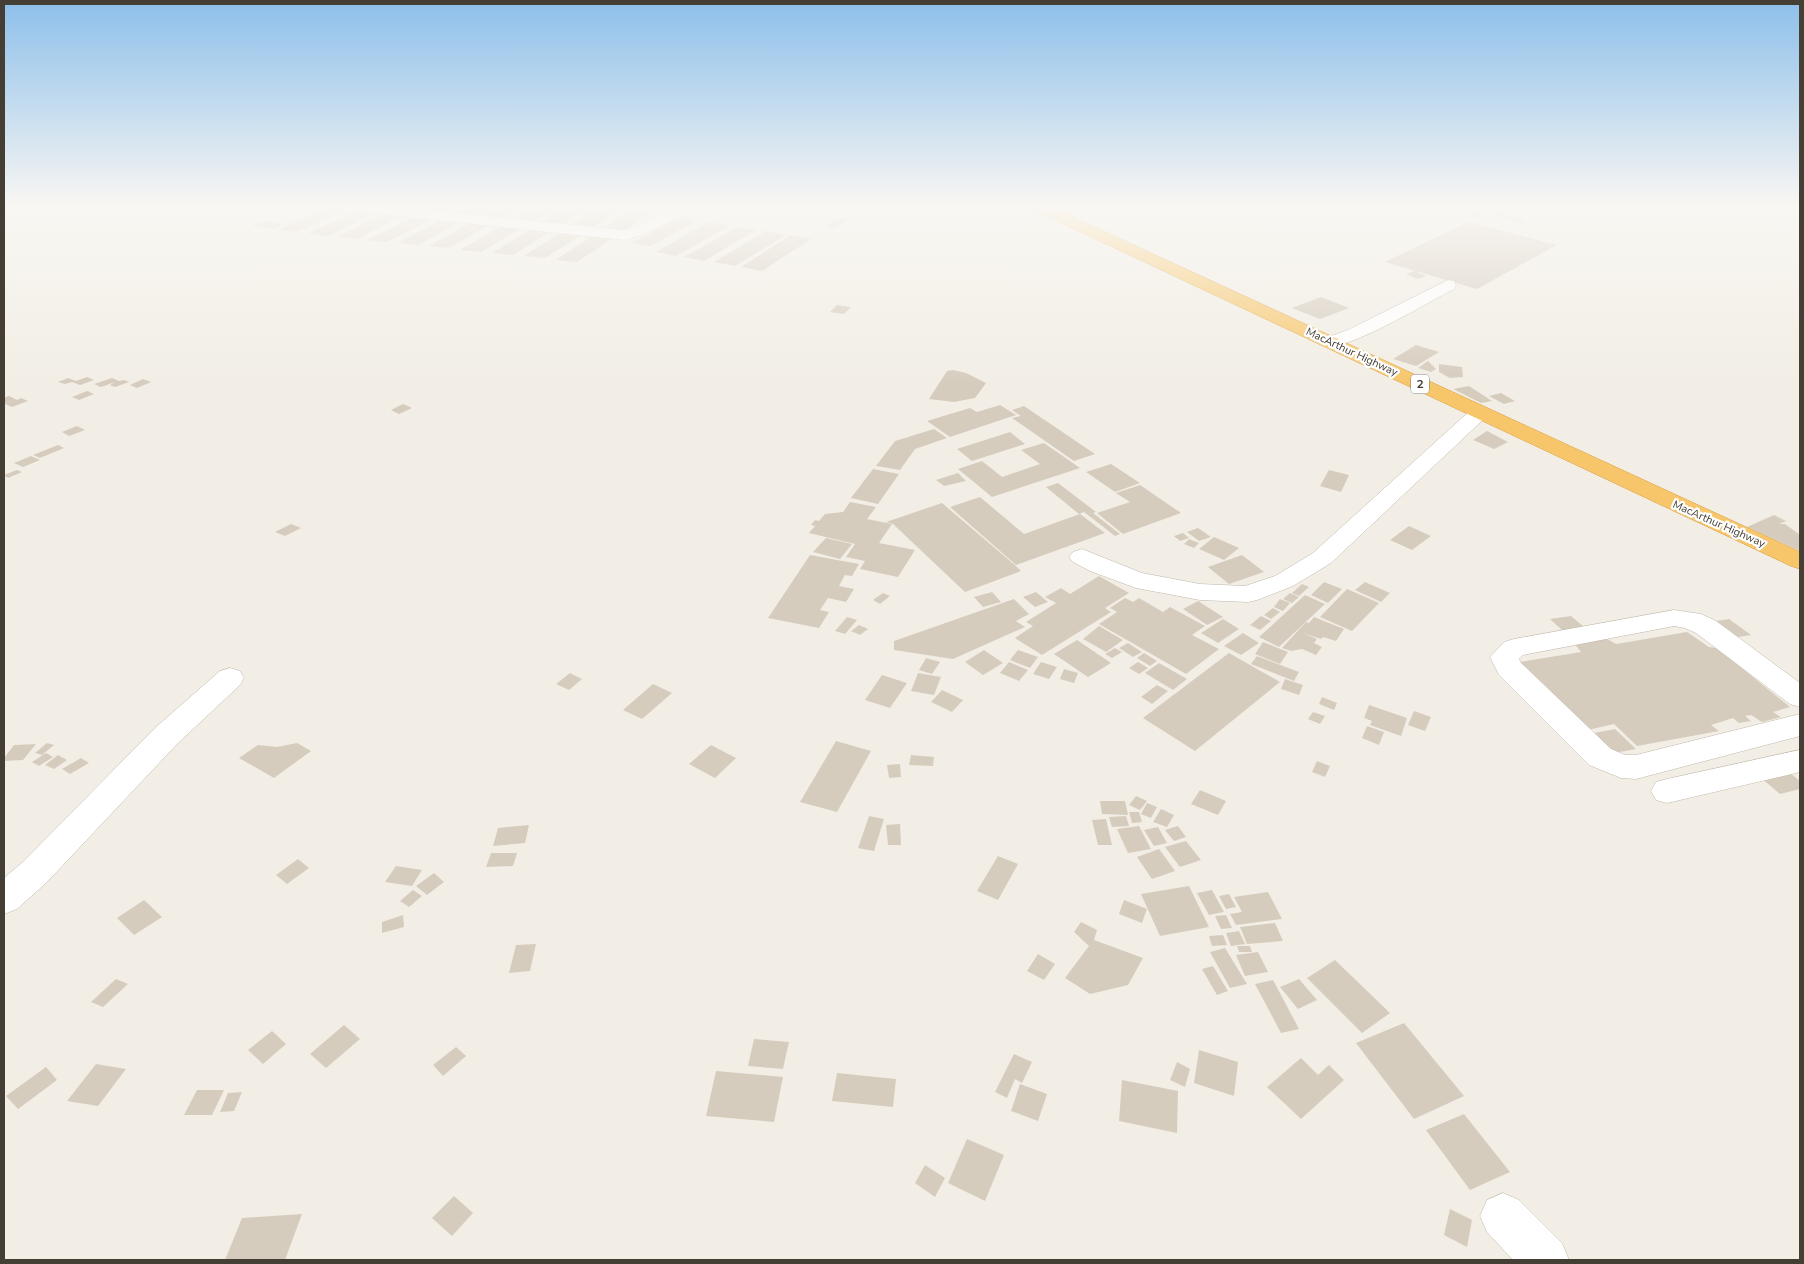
<svg xmlns="http://www.w3.org/2000/svg" width="1804" height="1264" viewBox="0 0 1804 1264" font-family="'Nunito Sans',sans-serif">
<rect width="100%" height="100%" fill="#f2eee5"/>
<g fill="#d6ccbe">
<polygon points="328,207 346,209 297,232 278,230"/>
<polygon points="430,207 454,207 440,215 420,213"/>
<polygon points="464,207 488,207 470,217 450,216"/>
<polygon points="498,207 521,207 499,221 479,219"/>
<polygon points="532,207 555,207 529,224 508,222"/>
<polygon points="565,207 589,207 559,227 538,225"/>
<polygon points="598,207 619,209 589,230 568,228"/>
<polygon points="630,209 651,211 622,233 600,231"/>
<polygon points="357,211 375,213 328,236 308,233"/>
<polygon points="1477,212 1486,214 1474,218 1466,216"/>
<polygon points="385,213 403,215 357,239 337,237"/>
<polygon points="1501,213 1526,221 1521,223 1495,214"/>
<polygon points="413,217 432,219 387,242 367,240"/>
<polygon points="681,217 698,220 651,246 632,243"/>
<polygon points="838,218 848,219 835,228 825,226"/>
<polygon points="443,219 462,221 418,245 398,243"/>
<polygon points="266,221 285,224 272,229 250,226"/>
<polygon points="472,222 491,224 449,248 429,246"/>
<polygon points="709,222 729,226 676,256 656,252"/>
<polygon points="1468,222 1557,245 1477,289 1385,262"/>
<polygon points="502,226 522,228 481,252 460,250"/>
<polygon points="737,227 756,230 704,261 684,257"/>
<polygon points="531,229 551,231 513,255 492,253"/>
<polygon points="766,231 786,235 735,266 714,262"/>
<polygon points="562,232 583,234 545,258 524,256"/>
<polygon points="593,235 613,238 577,262 556,260"/>
<polygon points="791,235 811,239 762,271 741,267"/>
<polygon points="1415,271 1426,276 1418,279 1406,274"/>
<polygon points="1321,297 1349,308 1320,319 1292,308"/>
<polygon points="837,305 851,307 844,314 830,312"/>
<polygon points="1416,345 1439,352 1416,366 1393,359"/>
<polygon points="1428,361 1436,369 1431,372 1418,368"/>
<polygon points="1439,364 1462,367 1463,377 1450,378 1439,372"/>
<polygon points="953,370 966,373 986,383 975,398 954,402 929,399 947,371"/>
<polygon points="87,377 94,380 80,385 72,382 65,384 58,382 68,378 76,381"/>
<polygon points="112,378 119,381 124,380 129,382 115,387 110,385 115,382 101,387 94,384"/>
<polygon points="143,379 151,382 137,388 130,385"/>
<polygon points="1469,386 1492,401 1481,403 1453,389"/>
<polygon points="87,391 94,394 79,400 72,397"/>
<polygon points="1501,393 1515,401 1504,404 1489,396"/>
<polygon points="9,396 17,400 21,398 28,401 12,407 5,404 12,401 4,404 4,398"/>
<polygon points="403,404 412,408 399,414 391,410"/>
<polygon points="1000,405 1016,415 950,437 927,421 970,408 977,412"/>
<polygon points="1024,406 1095,454 1074,461 1012,418 1021,416 1012,410"/>
<polygon points="77,426 85,430 69,436 62,432"/>
<polygon points="934,429 947,438 915,449 900,470 876,466 895,441"/>
<polygon points="1487,431 1508,442 1494,449 1473,440"/>
<polygon points="1010,432 1025,444 972,461 957,449"/>
<polygon points="1044,443 1080,468 992,497 958,469 982,461 1002,477 1040,464 1021,450"/>
<polygon points="58,445 64,448 40,458 33,455"/>
<polygon points="31,456 40,460 23,467 14,463"/>
<polygon points="1111,464 1140,483 1115,492 1086,472"/>
<polygon points="873,469 899,474 878,504 851,498"/>
<polygon points="17,470 22,472 8,478 4,475"/>
<polygon points="1329,470 1349,475 1341,492 1320,486"/>
<polygon points="958,473 966,481 944,486 936,480"/>
<polygon points="1058,483 1096,512 1093,513 1120,534 1115,536 1084,512 1079,514 1046,487"/>
<polygon points="1140,485 1181,513 1123,534 1097,513 1130,502 1116,493"/>
<polygon points="980,497 1024,534 1080,514 1105,533 1016,565 950,507"/>
<polygon points="850,502 876,507 867,519 892,524 879,543 915,550 898,577 860,569 865,561 846,557 855,544 809,533 815,526 811,525 815,520 819,521 825,514 843,512"/>
<polygon points="942,503 1016,566 1021,571 965,592 893,524 886,522"/>
<polygon points="1774,515 1786,521 1779,524 1785,524 1800,535 1800,551 1747,527"/>
<polygon points="291,524 301,528 285,536 275,532"/>
<polygon points="1409,526 1431,536 1412,550 1390,540"/>
<polygon points="1198,528 1211,537 1199,541 1187,532"/>
<polygon points="1183,533 1189,538 1180,541 1174,536"/>
<polygon points="1214,537 1239,548 1224,560 1199,549"/>
<polygon points="826,538 852,544 840,559 813,552"/>
<polygon points="1189,539 1199,543 1194,548 1184,544"/>
<polygon points="810,555 859,564 852,576 845,575 839,586 854,589 846,602 828,598 820,610 829,612 819,628 768,618"/>
<polygon points="1242,555 1264,572 1229,584 1208,567"/>
<polygon points="1099,576 1129,593 1105,608 1111,612 1042,655 1015,638 1033,626 1026,622 1056,603 1045,597 1061,588 1070,594"/>
<polygon points="1324,582 1342,589 1328,603 1311,595"/>
<polygon points="1365,582 1390,593 1381,602 1355,590"/>
<polygon points="1302,584 1309,587 1299,596 1292,593"/>
<polygon points="1347,589 1379,603 1352,631 1320,617"/>
<polygon points="992,592 1001,602 983,607 974,597"/>
<polygon points="1036,592 1048,602 1035,607 1023,597"/>
<polygon points="883,593 890,596 880,604 873,600"/>
<polygon points="1290,593 1299,597 1292,603 1283,599"/>
<polygon points="1305,595 1325,604 1279,647 1259,637"/>
<polygon points="1125,598 1133,602 1139,598 1163,612 1170,607 1205,626 1192,635 1219,649 1186,674 1099,624 1117,612 1110,608"/>
<polygon points="1014,599 1029,614 1016,621 1025,627 953,659 894,650 894,641"/>
<polygon points="1280,599 1290,603 1283,611 1274,607"/>
<polygon points="1198,601 1223,617 1207,625 1183,609"/>
<polygon points="1273,608 1280,612 1271,619 1264,615"/>
<polygon points="1261,616 1271,621 1260,630 1250,625"/>
<polygon points="1571,616 1583,626 1562,630 1550,619"/>
<polygon points="847,617 857,620 845,634 835,631"/>
<polygon points="1314,617 1344,629 1336,641 1323,637 1321,639 1303,633 1317,639 1314,643 1322,647 1316,655 1302,649 1291,651 1282,648 1306,622 1309,623"/>
<polygon points="1223,619 1239,629 1218,643 1201,633"/>
<polygon points="1729,619 1751,635 1738,637 1716,621"/>
<polygon points="859,625 868,629 860,635 851,631"/>
<polygon points="1099,626 1123,640 1106,652 1083,639"/>
<polygon points="1687,632 1709,647 1717,648 1790,707 1773,712 1781,717 1762,722 1751,715 1745,716 1751,721 1739,723 1733,718 1711,725 1719,731 1637,746 1614,724 1588,730 1520,662 1581,652 1574,643 1600,635 1616,644"/>
<polygon points="1243,633 1259,643 1241,655 1224,646"/>
<polygon points="1077,640 1111,663 1088,677 1054,654"/>
<polygon points="1263,642 1288,652 1280,664 1255,654"/>
<polygon points="1128,643 1142,652 1133,657 1119,648"/>
<polygon points="1115,648 1122,652 1112,658 1105,654"/>
<polygon points="984,650 1003,663 983,675 965,662"/>
<polygon points="1018,650 1038,657 1030,668 1010,660"/>
<polygon points="1144,653 1157,661 1150,666 1137,658"/>
<polygon points="1229,653 1280,682 1195,751 1143,718"/>
<polygon points="1257,656 1299,672 1294,681 1251,664"/>
<polygon points="926,658 940,662 932,674 919,670"/>
<polygon points="1009,662 1028,670 1019,681 1000,673"/>
<polygon points="1041,662 1057,667 1049,679 1033,674"/>
<polygon points="1138,662 1148,668 1139,674 1129,668"/>
<polygon points="1159,663 1187,679 1173,690 1145,673"/>
<polygon points="1064,669 1078,673 1074,683 1060,679"/>
<polygon points="570,673 582,679 569,690 556,684"/>
<polygon points="918,673 941,677 934,695 911,691"/>
<polygon points="882,675 907,683 890,708 865,700"/>
<polygon points="1285,679 1303,685 1299,695 1281,689"/>
<polygon points="653,684 672,693 642,719 623,710"/>
<polygon points="1157,685 1168,691 1152,704 1141,697"/>
<polygon points="942,690 963,700 952,712 931,702"/>
<polygon points="1322,697 1337,703 1334,710 1319,704"/>
<polygon points="1369,705 1407,718 1401,736 1370,725 1372,721 1364,718"/>
<polygon points="1414,711 1431,717 1425,731 1408,725"/>
<polygon points="1313,712 1325,716 1320,724 1308,719"/>
<polygon points="1367,726 1384,732 1379,745 1362,738"/>
<polygon points="1615,729 1636,749 1609,754 1589,734"/>
<polygon points="836,741 871,751 837,812 800,802"/>
<polygon points="47,743 54,745 42,755 35,753"/>
<polygon points="297,743 311,751 274,778 239,758 258,745 277,747"/>
<polygon points="36,744 23,760 4,761 4,758 14,745"/>
<polygon points="711,745 736,758 715,778 689,764"/>
<polygon points="46,753 53,757 39,766 32,762"/>
<polygon points="58,755 67,760 54,769 45,765"/>
<polygon points="911,755 934,757 933,766 909,765"/>
<polygon points="81,758 89,763 70,774 62,769"/>
<polygon points="1317,761 1330,766 1325,777 1312,772"/>
<polygon points="900,764 901,777 889,778 887,765"/>
<polygon points="1789,772 1800,781 1800,789 1780,794 1761,778"/>
<polygon points="1200,790 1226,801 1218,815 1191,804"/>
<polygon points="1136,796 1147,801 1140,810 1129,805"/>
<polygon points="1100,801 1125,801 1128,815 1102,814"/>
<polygon points="1147,803 1157,807 1151,818 1141,814"/>
<polygon points="1161,809 1174,815 1167,827 1153,822"/>
<polygon points="1129,812 1139,812 1142,822 1132,823"/>
<polygon points="869,816 884,819 874,851 858,848"/>
<polygon points="1126,816 1129,826 1112,827 1109,817"/>
<polygon points="1106,819 1112,845 1098,845 1092,820"/>
<polygon points="900,824 901,845 888,845 886,825"/>
<polygon points="529,825 525,843 493,846 498,828"/>
<polygon points="1139,826 1151,849 1128,853 1117,829"/>
<polygon points="1178,826 1186,837 1174,841 1165,830"/>
<polygon points="1158,827 1167,843 1154,846 1144,830"/>
<polygon points="1186,841 1201,860 1180,867 1165,847"/>
<polygon points="1159,849 1175,871 1152,879 1137,857"/>
<polygon points="491,853 517,853 513,866 486,867"/>
<polygon points="998,856 1018,864 998,900 977,891"/>
<polygon points="298,859 309,868 287,884 276,875"/>
<polygon points="396,866 422,870 412,886 385,882"/>
<polygon points="434,873 444,882 427,895 416,886"/>
<polygon points="1189,886 1209,927 1160,936 1141,894"/>
<polygon points="413,890 422,896 409,907 400,901"/>
<polygon points="1212,890 1224,912 1209,915 1197,893"/>
<polygon points="1268,892 1282,919 1236,925 1230,914 1242,912 1234,897"/>
<polygon points="1229,894 1236,907 1226,909 1219,896"/>
<polygon points="144,900 162,917 134,935 117,918"/>
<polygon points="1124,900 1147,909 1142,923 1119,914"/>
<polygon points="403,915 404,927 382,933 382,922"/>
<polygon points="1226,915 1232,928 1221,929 1215,916"/>
<polygon points="1081,922 1097,930 1094,940 1143,958 1128,985 1090,994 1065,978 1089,946 1074,932"/>
<polygon points="1275,923 1283,941 1247,944 1240,927"/>
<polygon points="1239,931 1245,944 1231,946 1226,933"/>
<polygon points="1223,935 1227,945 1212,946 1209,936"/>
<polygon points="536,944 530,971 509,973 516,945"/>
<polygon points="1237,946 1250,946 1252,952 1239,952"/>
<polygon points="1225,948 1247,984 1230,988 1210,952"/>
<polygon points="1258,952 1268,972 1245,976 1236,955"/>
<polygon points="1038,954 1055,964 1044,980 1027,971"/>
<polygon points="1335,960 1390,1013 1362,1033 1307,978"/>
<polygon points="1213,966 1228,991 1217,995 1202,969"/>
<polygon points="116,979 128,984 103,1007 91,1002"/>
<polygon points="1299,979 1317,1000 1298,1009 1280,987"/>
<polygon points="1273,980 1299,1029 1281,1033 1255,984"/>
<polygon points="1404,1023 1464,1096 1414,1119 1356,1043"/>
<polygon points="344,1025 360,1039 326,1068 310,1054"/>
<polygon points="272,1031 286,1044 263,1064 248,1050"/>
<polygon points="754,1039 789,1042 783,1069 748,1066"/>
<polygon points="456,1047 466,1056 443,1076 433,1065"/>
<polygon points="1199,1050 1238,1062 1234,1096 1194,1083"/>
<polygon points="1014,1054 1032,1062 1022,1083 1015,1079 1007,1098 995,1092"/>
<polygon points="1301,1058 1318,1075 1329,1065 1344,1080 1301,1119 1267,1087"/>
<polygon points="1177,1062 1190,1069 1185,1087 1170,1080"/>
<polygon points="96,1064 126,1069 98,1106 67,1101"/>
<polygon points="46,1067 57,1080 18,1109 6,1096"/>
<polygon points="716,1071 783,1077 774,1122 706,1116"/>
<polygon points="837,1073 896,1079 893,1107 832,1101"/>
<polygon points="1122,1080 1178,1091 1177,1133 1119,1121"/>
<polygon points="1020,1084 1047,1094 1038,1121 1011,1111"/>
<polygon points="197,1090 224,1090 212,1115 184,1115"/>
<polygon points="242,1092 234,1111 220,1112 228,1093"/>
<polygon points="1464,1114 1510,1172 1470,1190 1426,1130"/>
<polygon points="967,1139 1004,1155 985,1201 948,1183"/>
<polygon points="925,1165 945,1178 935,1197 915,1183"/>
<polygon points="454,1196 473,1213 452,1236 432,1218"/>
<polygon points="1450,1209 1472,1220 1467,1247 1444,1235"/>
<polygon points="302,1214 285,1260 225,1260 242,1218"/>
</g>
<g fill="none" stroke-linecap="round" stroke-linejoin="round">
<defs>
<g id="minor">
<path d="M345,207H396L624,230C640,228 653,218 668,212C686,206 705,207 724,207C715,217 695,215 683,217C662,222 648,236 624,240L352,211Z"/>
<path d="M1448,280L1454,281L1456,285L1454,289C1430,301 1348,351 1326,346L1323,342L1326,338L1348,330Z"/>
<polygon points="1480,406 1487,408 1490,412 1487,416 1331,563 1293,586 1257,600 1248,602 1200,600 1136,588 1090,571 1073,562 1069,557 1073,552 1082,549 1142,573 1200,584 1245,586 1275,576 1313,553 1473,408"/>
<polygon points="1674,610 1701,614 1716,621 1800,683 1800,707 1790,704 1696,633 1685,628 1674,626 1523,655 1519,659 1521,663 1611,749 1625,755 1636,755 1800,714 1800,736 1636,779 1621,778 1589,765 1499,675 1490,657 1504,642 1514,639"/>
<polygon points="230,668 240,671 244,678 240,685 177,744 47,882 17,909 4,914 4,878 23,862 155,728 220,671"/>
<polygon points="1800,750 1800,772 1667,803 1656,800 1651,791 1656,782 1667,779"/>
<polygon points="1503,1193 1519,1200 1562,1243 1569,1260 1513,1260 1487,1232 1480,1216 1487,1200"/>
</g>
<polygon id="highway" points="1032,207 1051,207 1800,552 1800,569 1791,566 1034,210"/>
</defs>
<use href="#minor" stroke="#c0b8ab" stroke-width="1"/>
<use href="#highway" stroke="#d69a3b" stroke-width="1"/>
<use href="#minor" fill="#fff" fill-rule="evenodd"/>
<use href="#highway" fill="#f7c66b" fill-rule="evenodd"/>
</g>
<linearGradient id="sky" x2="0" y2="1"><stop stop-color="#8dbfea"/><stop offset="0.54" stop-color="#f9f7f3"/><stop offset="1" stop-color="#f9f7f3" stop-opacity="0"/></linearGradient>
<rect width="1804" height="384" fill="url(#sky)"/>
<g text-anchor="middle" dominant-baseline="central" stroke-width="4.5" stroke-linejoin="round" paint-order="stroke">
<g font-size="11" fill="#443e35" stroke="#fff">
<text transform="translate(1352 352) rotate(25)">MacArthur Highway</text>
<text transform="translate(1719 524) rotate(24)">MacArthur Highway</text>
</g>
<rect fill="#fff" stroke="#7c7872" stroke-width="1" x="1411" y="374.5" width="18" height="19" rx="4"/>
<g font-size="12" font-weight="bold" fill="#443e35">
<text x="1420" y="384">2</text>
</g>
</g>
<rect width="1804" height="1264" fill="none" stroke="#443e35" stroke-width="10"/>
</svg>
